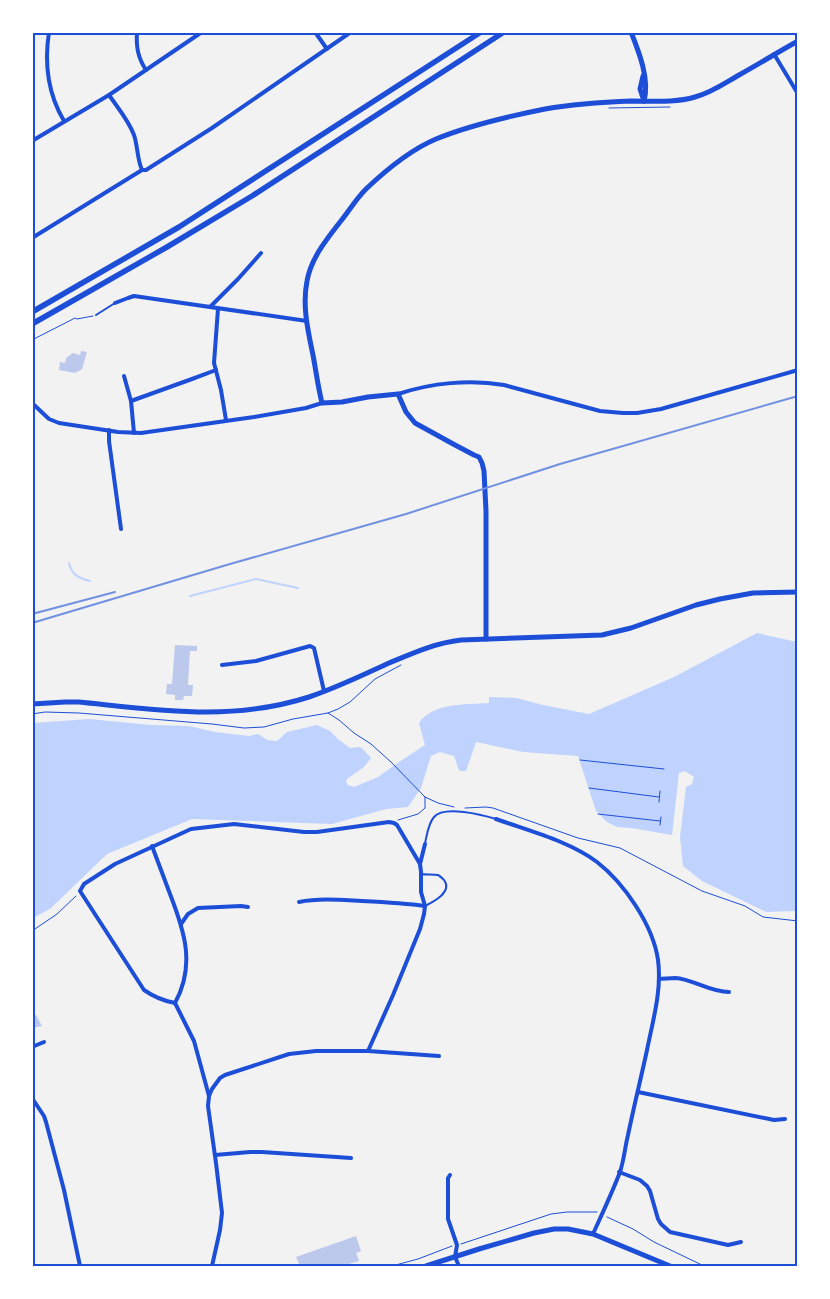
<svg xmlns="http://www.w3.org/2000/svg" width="830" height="1299" viewBox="0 0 830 1299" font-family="Arial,sans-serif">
<rect width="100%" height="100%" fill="#f2f2f2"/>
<path fill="#bfd3fe" d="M757,633L797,642V911L766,912L702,881L683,866L680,837L686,787L692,784L694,777L685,771L679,773L672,835L631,828L617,827L607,822L596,811L578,756L523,752L476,742L466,771H460L458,768L454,756L440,752L431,756L421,788L408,807L386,809L332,824L192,819L107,854L50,909L33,918V723L89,719L151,725L189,726L215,732L249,736L257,734L260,735L267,740L277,741L287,732L317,725L330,731L339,740L350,748L358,747L362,748L371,758L364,767L347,779L346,782L348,785L354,787L378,777L399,762L425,745L419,723C434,702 465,705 489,703V697L516,698L543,705L589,714L674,677Z"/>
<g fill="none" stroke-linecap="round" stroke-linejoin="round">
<g stroke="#bfd3fe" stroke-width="2">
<path d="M69,563C72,575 78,578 90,581"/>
<polyline points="190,596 256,579 298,588"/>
</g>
</g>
<g fill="#bdc9ec">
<polygon points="81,351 87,352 82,369 75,373 59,370 60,362 65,363 66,358 73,353 80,355"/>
<polygon points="175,645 197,646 197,651 190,651 188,685 193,685 192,696 184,696 183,700 175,700 175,695 166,694 167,684 172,684"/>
<polygon points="36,1015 42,1026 32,1028 32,1017"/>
<polygon points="356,1236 361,1251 356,1253 359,1261 342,1266 300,1266 296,1257"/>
</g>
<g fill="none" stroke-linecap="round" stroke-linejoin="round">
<g stroke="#1d4ed8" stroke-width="1">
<polyline points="609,108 670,107"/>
<polyline points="32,340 75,318 77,319 93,316"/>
<polyline points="328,713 339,720 354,733 371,744 391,762 425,797 438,803 454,807"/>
<polyline points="32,714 45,712 79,713 212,724 244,728 264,727 293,719 328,713 338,709 350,702 375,679 401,665"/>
<polyline points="580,760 664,769"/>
<polyline points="589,788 659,797"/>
<polyline points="659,802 660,791"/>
<polyline points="465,808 486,807 493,808 578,838 620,848 702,891 745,906 763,917 798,921"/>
<polyline points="598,814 660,821"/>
<polyline points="398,820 418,814 425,808 425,797"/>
<polyline points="660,825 661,817"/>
<polyline points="32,931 57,914 76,896"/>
<polyline points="607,1217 633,1229 654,1242 704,1266"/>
<polyline points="461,1244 551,1214 567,1212 597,1212"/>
<polyline points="392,1266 418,1259 452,1246"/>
</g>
<g stroke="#1d4ed8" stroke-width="2">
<polyline points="96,315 115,303"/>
<path d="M425,843C427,835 428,824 434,817C444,805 483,815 496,819"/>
<path d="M421,874C426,875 433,874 438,875C440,876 443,879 444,880C453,892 433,902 425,906"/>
</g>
<g stroke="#1d4ed8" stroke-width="4">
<path d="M49,32C44,64 48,94 64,121"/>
<path d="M137,32C136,47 138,58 146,70"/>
<polyline points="315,32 327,49"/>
<polyline points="774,54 798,94"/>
<path d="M109,95C118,108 129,121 134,135C138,147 137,159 142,170H146L212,128L351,32"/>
<polyline points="32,141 109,95 202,32"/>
<polyline points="32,238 142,170"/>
<polyline points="115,303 128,298 134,296 307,321"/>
<polyline points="210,307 238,279 261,253"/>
<polyline points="218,309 214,363 221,390 226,420"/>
<polyline points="124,376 131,401 134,433"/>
<path d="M398,394C431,383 470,379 504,385L600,411L623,413H637L661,409L798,370"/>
<polyline points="131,401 192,379 216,370"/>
<polyline points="32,403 49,419 59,423 118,432 141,433 254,417 306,408 322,403"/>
<polyline points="109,430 109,441 121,529"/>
<polyline points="222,665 256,661 310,646 314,648 324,691"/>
<path d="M496,819C529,831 569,841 597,862C624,883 653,925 658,960C662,990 653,1020 647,1050C641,1078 634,1106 628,1135C625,1147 624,1160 620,1172C612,1193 602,1214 593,1234"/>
<path d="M152,846C158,862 164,878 170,894C184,930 196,965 175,1003L194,1041L209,1096"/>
<path d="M299,902C320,898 341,900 362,901C383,902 404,903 425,906"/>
<polyline points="181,924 188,914 198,908 241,906 248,907"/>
<path d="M659,979C664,979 669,978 675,978C693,979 709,992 729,992"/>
<path d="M175,1003C164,1001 154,997 144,990L80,891L84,884L115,864L191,829L234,824L304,832H317L389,822L394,823L397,825L420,864"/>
<polyline points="32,1047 44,1042"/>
<polyline points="368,1051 393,995 420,929 424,914 425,906 421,892 421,872 420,864 425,844"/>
<polyline points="638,1092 774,1120 785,1119"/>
<polyline points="32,1098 44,1116 46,1122 64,1190 80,1266"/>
<polyline points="215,1155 250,1152 262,1152 351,1158"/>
<polyline points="619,1172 640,1180 647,1186 650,1191 658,1219 661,1224 670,1232 728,1245 741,1242"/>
<polyline points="450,1175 448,1178 448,1219 457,1245 455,1257 459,1266"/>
<polyline points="212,1266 220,1230 222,1213 216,1163 208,1106 209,1096 212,1089 220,1078 225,1075 289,1054 316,1051 368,1051 439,1056"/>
</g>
<g stroke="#1d4ed8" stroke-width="5">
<path d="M631,32C639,52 650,80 644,101"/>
<polyline points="643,76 640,89 644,101"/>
<path d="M486,639V511L484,471L482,463L479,457L474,455L455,445L415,423L406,412L398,394L368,397L342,402L322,403C318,387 316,371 313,355C308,331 302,306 307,281C311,258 327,239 340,222C349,211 356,199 366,189C386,170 410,150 436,139C470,125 510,116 545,109C573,104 603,102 632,101C653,101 675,103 695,97C711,93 725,83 739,75C759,64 778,52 798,41"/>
<path d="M32,704L65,702H79C158,710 231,722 309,697C336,688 363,675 389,663C413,653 435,643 461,640L602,635L631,628L696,605L720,599L753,593L798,592"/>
<polyline points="426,1266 479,1249 534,1233 554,1229 568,1229 593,1234 670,1266"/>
</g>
<g stroke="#1d4ed8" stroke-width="5.5">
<polyline points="32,312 179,227 481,32"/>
<polyline points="32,324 167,247 252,196 504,32"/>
</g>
<g stroke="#7290e2" stroke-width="2">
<polyline points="32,614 115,592"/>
<polyline points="32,623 230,564 406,514 560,464 798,396"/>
</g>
</g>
<rect width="830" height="1299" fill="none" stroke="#ffffff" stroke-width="68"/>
<rect x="34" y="34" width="762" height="1231" fill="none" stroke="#1d4ed8" stroke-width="2"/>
</svg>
